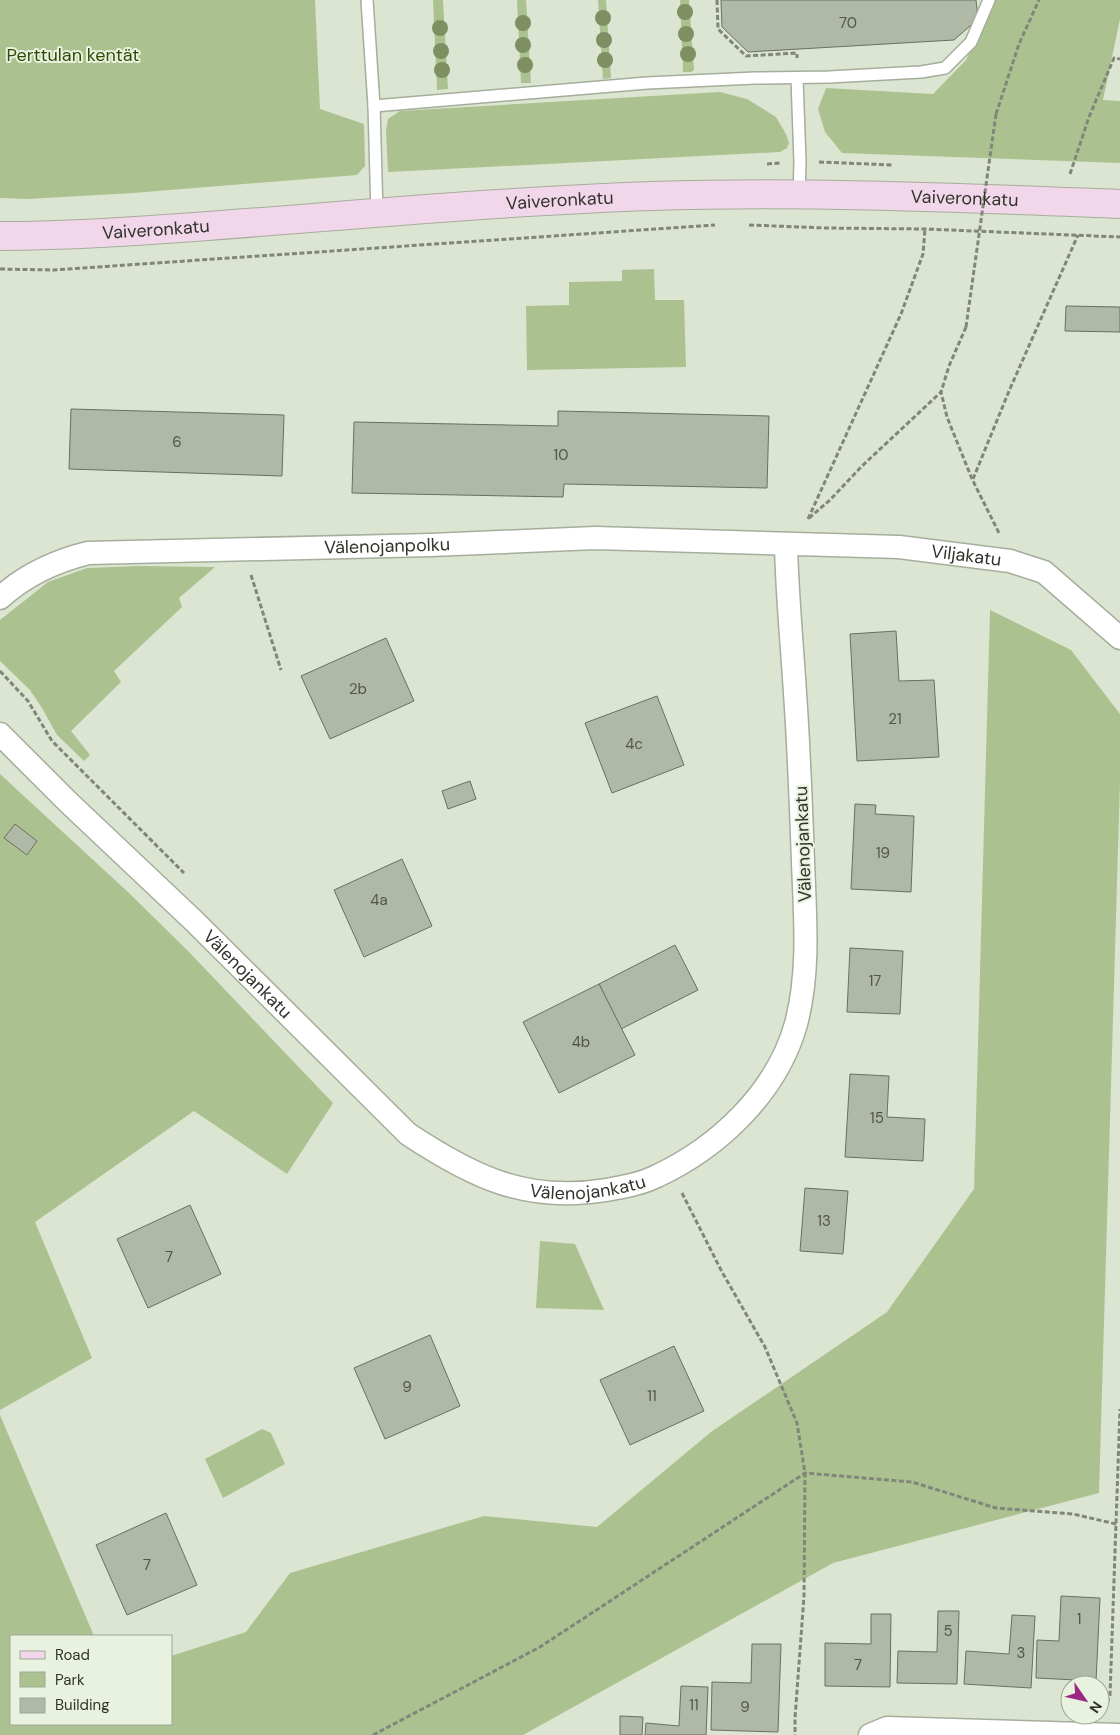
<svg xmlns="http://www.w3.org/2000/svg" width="1120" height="1735" viewBox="0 0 1120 1735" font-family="'DM Sans',sans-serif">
<rect width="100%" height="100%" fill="#dce5d1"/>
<g fill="#abc290" fill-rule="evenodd">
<polygon points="0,0 315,0 320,109 364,124 365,166 357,175 133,193 28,199 0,198"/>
<polygon points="433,0 443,0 448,89 437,90"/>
<polygon points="517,0 526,0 531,83 521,83"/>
<polygon points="598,0 606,0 611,78 603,79"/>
<polygon points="680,0 689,0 694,70 691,72 683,72"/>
<polygon points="994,0 1120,0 1120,19 1103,100 1120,101 1120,163 842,153 825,132 818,109 826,88 933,94 966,60"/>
<polygon points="720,92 747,99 776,117 786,134 789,143 787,148 780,152 388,172 386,131 388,119 400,111"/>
<polygon points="654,269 655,300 684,300 686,367 527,370 526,306 569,305 569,282 622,281 622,270"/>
<polygon points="140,566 215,567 179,598 182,607 114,671 121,682 71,731 90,755 84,761 57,735 42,708 30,690 0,661 0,620 48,582 87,568"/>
<polygon points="990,610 1071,650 1120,714 1120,781 1099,1493 833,1563 523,1735 0,1735 0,1415 94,1636 11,1636 11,1724 171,1724 171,1656 246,1632 290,1573 484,1516 597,1527 711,1432 887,1312 974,1189"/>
<path d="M0,774L129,893L189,952L333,1103L287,1174L194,1111L35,1222L92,1358L0,1410ZM15,824L37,841L27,855L4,838Z"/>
<polygon points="540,1241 575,1244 604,1310 536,1308"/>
<polygon points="262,1429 271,1433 285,1464 223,1498 205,1459"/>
</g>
<g fill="#b0b9a6" stroke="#68705f">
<polygon points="721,0 976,0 978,19 954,40 748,52 722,27"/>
<polygon points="1066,306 1120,307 1120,332 1065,331"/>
<polygon points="71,409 284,415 282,476 69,469"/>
<polygon points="558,411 769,416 767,488 564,484 563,497 352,493 354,422 558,426"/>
<polygon points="896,631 899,681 934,680 939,757 857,761 850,634"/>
<polygon points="386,638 414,701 330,739 301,676"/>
<polygon points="657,696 684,765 612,793 585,723"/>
<polygon points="470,781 476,799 448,809 442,791"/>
<polygon points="855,804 876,805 875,814 914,816 911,892 851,889"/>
<polygon points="15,824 37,841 27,855 4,838"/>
<polygon points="402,859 432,926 364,957 334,890"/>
<polygon points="675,945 698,990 621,1029 599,984"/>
<polygon points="850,948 903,951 900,1014 847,1012"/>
<polygon points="599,984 635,1055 559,1093 523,1022"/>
<polygon points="850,1074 889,1076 887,1117 925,1119 923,1161 845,1157"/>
<polygon points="805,1188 848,1191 843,1254 800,1251"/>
<polygon points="190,1205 221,1274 148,1308 117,1239"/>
<polygon points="430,1335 460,1406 385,1439 354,1368"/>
<polygon points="674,1346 704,1411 630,1445 600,1380"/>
<polygon points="166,1513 197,1585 127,1615 96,1545"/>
<polygon points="1061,1596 1100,1598 1096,1681 1036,1678 1037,1640 1059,1641"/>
<polygon points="938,1611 959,1611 957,1684 897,1683 898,1651 937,1652"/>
<polygon points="871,1614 891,1614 890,1687 825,1686 825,1643 871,1644"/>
<polygon points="1012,1615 1035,1616 1031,1688 964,1684 966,1651 1009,1654"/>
<polygon points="752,1644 781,1644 778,1732 711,1730 712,1682 751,1683"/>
<polygon points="681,1686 708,1687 706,1735 645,1735 646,1723 679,1726"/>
<polygon points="620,1716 643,1717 642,1735 620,1735"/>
</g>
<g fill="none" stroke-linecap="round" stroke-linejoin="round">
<defs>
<g id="lane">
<polyline points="367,0 374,106 377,214"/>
<polyline points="797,78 800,162 799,195"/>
<polyline points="374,106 647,83 755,78 829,77 921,72 945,68 971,42 989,0"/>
</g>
<g id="street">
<path id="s1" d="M0,598C25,575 56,561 88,553L431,545L595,538L899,547L1010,561L1044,572L1120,638"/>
<path id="s2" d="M0,734L68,802L194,921L408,1134C473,1177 526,1203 606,1190C623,1187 641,1184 657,1176C719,1147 777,1092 796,1024C810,971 805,916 803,862C801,805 799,749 795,693C792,644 787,594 786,544"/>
<polyline points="870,1735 887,1728 1118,1735"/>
</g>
<g id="secondary">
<path id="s3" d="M0,236C70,236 139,231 208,226C356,215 504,201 652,196C808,191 964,198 1120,204"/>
</g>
</defs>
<use href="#lane" stroke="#a5ae9c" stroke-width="14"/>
<use href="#street" stroke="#a5ae9c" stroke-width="25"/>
<use href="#secondary" stroke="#a5ae9c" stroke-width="30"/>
<g stroke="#808679" stroke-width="3" stroke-dasharray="5 2.5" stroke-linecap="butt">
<polyline points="717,0 718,29 746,56 797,53 797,58"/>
<polyline points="996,114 1019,44 1039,0"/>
<polyline points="819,162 893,165"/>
<polyline points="767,164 780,163"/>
<polyline points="1070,174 1089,117 1114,58 1120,59"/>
<polyline points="749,225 826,228 925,229 1120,237"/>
<polyline points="0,269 53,270 715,225"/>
<polyline points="966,327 949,366 941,392 947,417 972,479 999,533"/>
<polyline points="973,479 1009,391 1078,235"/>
<polyline points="809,518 830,500 862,466 941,392"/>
<polyline points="808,519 901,314 923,254 925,229"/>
<polyline points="251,575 281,670"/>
<polyline points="0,671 28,701 52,741 184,873"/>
<polyline points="682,1193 722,1272 765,1347 797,1423 805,1473 804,1596 795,1718 795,1735"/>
<polyline points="1105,1710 1110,1695 1120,1409"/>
<polyline points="373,1735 540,1647 805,1473 912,1482 996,1508 1073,1514 1116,1524"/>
</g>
<use href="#lane" stroke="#fff" stroke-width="11"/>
<use href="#street" stroke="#fff" stroke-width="22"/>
<use href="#secondary" stroke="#f2d6ea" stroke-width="28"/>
<polyline stroke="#808679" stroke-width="3" stroke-dasharray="5 2.5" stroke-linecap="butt" points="966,327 996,114"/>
</g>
<g fill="#7e8f61">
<circle cx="685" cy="12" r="8"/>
<circle cx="603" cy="18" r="8"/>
<circle cx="523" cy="23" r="8"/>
<circle cx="440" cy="28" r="8"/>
<circle cx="686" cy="34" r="8"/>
<circle cx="604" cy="40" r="8"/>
<circle cx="523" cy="45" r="8"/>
<circle cx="441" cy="51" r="8"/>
<circle cx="688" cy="54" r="8"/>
<circle cx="605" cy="60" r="8"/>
<circle cx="525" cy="65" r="8"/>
<circle cx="442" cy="70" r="8"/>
</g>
<g text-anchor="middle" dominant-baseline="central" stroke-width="4" stroke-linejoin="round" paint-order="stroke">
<g font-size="15" fill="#50554a">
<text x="848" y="23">70</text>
<text x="177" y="442">6</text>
<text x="561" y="455">10</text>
<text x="358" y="689">2b</text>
<text x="895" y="719">21</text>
<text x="634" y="744">4c</text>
<text x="883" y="853">19</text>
<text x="379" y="900">4a</text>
<text x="875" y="981">17</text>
<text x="581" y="1042">4b</text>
<text x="877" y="1118">15</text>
<text x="824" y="1221">13</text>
<text x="169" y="1257">7</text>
<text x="407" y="1387">9</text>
<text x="652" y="1396">11</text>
<text x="147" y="1565">7</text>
<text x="1079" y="1619">1</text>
<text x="948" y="1631">5</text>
<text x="1021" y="1653">3</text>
<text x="858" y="1665">7</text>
<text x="694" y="1705">11</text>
<text x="745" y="1707">9</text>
</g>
<g font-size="18" fill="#324906" stroke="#e9f2de">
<text x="73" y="55">Perttulan kentät</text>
</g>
<g font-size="18" fill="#30342c" stroke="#e9f2de">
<text stroke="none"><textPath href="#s3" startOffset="966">Vaiveronkatu</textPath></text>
<text stroke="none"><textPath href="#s3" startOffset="561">Vaiveronkatu</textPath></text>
<text stroke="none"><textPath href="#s3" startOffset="156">Vaiveronkatu</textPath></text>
<text stroke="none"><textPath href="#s1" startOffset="399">Välenojanpolku</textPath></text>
<text stroke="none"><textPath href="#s1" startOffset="979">Viljakatu</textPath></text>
<text transform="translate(803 844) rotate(-92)">Välenojankatu</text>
<text stroke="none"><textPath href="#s2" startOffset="345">Välenojankatu</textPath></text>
<text stroke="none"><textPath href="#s2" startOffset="765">Välenojankatu</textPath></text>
</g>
</g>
<rect x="10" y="1635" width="162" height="90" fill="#e9f2de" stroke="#9fa697"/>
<rect x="20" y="1651" width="25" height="8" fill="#f2d6ea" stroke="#9fa697"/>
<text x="55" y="1660" font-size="15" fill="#30342c">Road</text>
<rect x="20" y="1672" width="25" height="15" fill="#abc290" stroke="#9fa697"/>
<text x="55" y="1685" font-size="15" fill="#30342c">Park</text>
<rect x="20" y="1698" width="25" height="15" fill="#b0b9a6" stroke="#9fa697"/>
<text x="55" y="1710" font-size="15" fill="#30342c">Building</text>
<g transform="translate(1085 1700) rotate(124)"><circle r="24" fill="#e9f2de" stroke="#9fa697"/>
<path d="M0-4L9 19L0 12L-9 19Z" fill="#9d2883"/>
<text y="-8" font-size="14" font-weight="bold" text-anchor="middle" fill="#30342c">N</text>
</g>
</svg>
